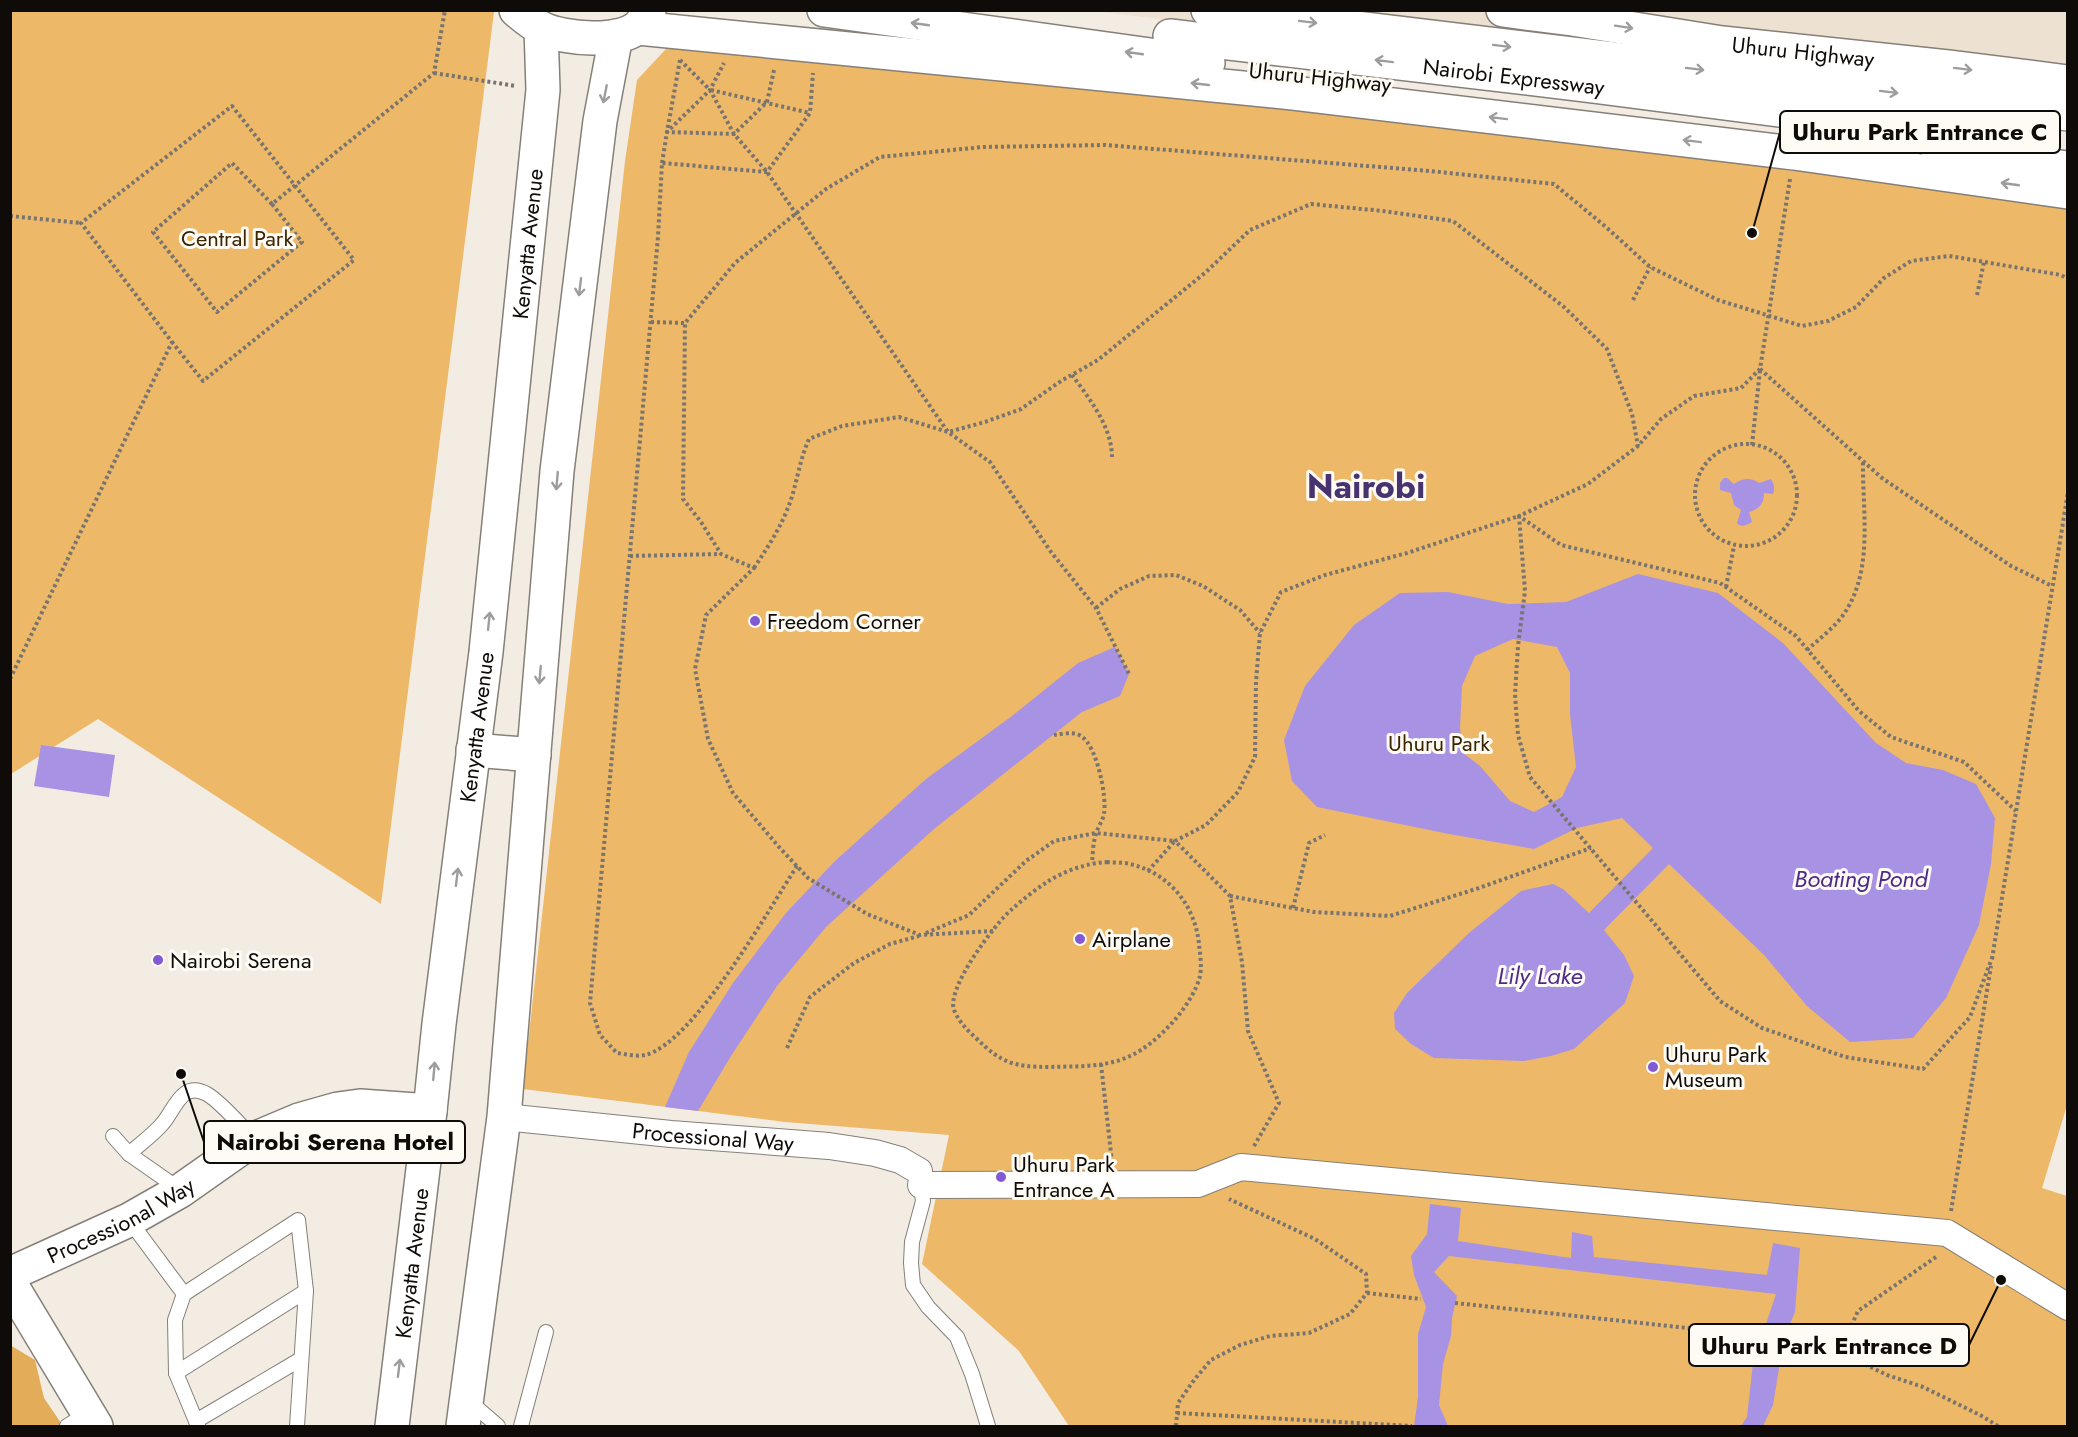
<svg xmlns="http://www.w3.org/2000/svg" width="2078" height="1437" viewBox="0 0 2078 1437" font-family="Jost,sans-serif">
<rect width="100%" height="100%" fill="#f3ece3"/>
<polygon fill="#ede1d2" points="1093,11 2067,11 2067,129"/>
<g fill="#edb868">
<polygon points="482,10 494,12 381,904 98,719 11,774 11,11"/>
<polygon points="679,35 2067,194 2068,1102 2042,1188 2067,1196 2067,1426 1069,1426 1019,1351 922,1264 949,1135 785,1122 523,1089 625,161 637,80"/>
</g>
<polygon fill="#e3ac59" points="10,1345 35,1360 44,1398 63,1426 11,1426"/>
<g fill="#a892e4" fill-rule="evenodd">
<path d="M1724,478H1727L1734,484C1743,478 1751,477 1759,483L1771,479L1774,485V491L1773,494L1764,493C1764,504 1759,509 1749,512L1752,522C1747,525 1741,528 1737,523L1741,510L1734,505L1731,493L1720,490V483Z"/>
<path d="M1638,574L1718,593L1783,643L1876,743L1906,763L1943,770L1976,784L1995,818L1991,864L1979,925L1946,998L1913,1038L1850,1042L1807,1006L1764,955L1669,864L1604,930L1624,955L1634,976L1625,1003L1574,1049L1551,1056L1524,1061L1434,1058L1411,1044L1395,1029L1394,1013L1407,993L1469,933L1521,891L1553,884L1563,889L1589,913L1653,848L1622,818L1577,828L1534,849L1449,834L1317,807L1292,781L1284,740L1305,686L1354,625L1400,593L1448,592L1508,604L1566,602ZM1513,639L1557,647L1570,673V714L1576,767L1562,797L1534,812L1510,801L1480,766L1463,753L1460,728L1462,686L1475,656Z"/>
<polygon points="1115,647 1129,674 1120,696 1082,712 934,829 826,927 777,986 731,1056 698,1111 665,1107 689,1052 733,983 786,913 835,861 926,779 1012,716 1078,663"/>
<polygon points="41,745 115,755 109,797 34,786"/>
<polygon points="1430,1204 1461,1208 1458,1241 1571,1258 1572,1232 1592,1236 1594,1257 1767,1275 1773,1243 1800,1248 1795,1312 1784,1338 1773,1405 1763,1426 1741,1426 1747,1417 1753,1363 1776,1294 1449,1256 1434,1272 1457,1296 1452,1318 1451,1336 1443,1364 1439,1405 1448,1426 1414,1426 1418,1397 1418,1334 1426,1307 1414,1275 1411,1256 1427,1234"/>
</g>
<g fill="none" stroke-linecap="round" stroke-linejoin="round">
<defs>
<g id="lane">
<polyline points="113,1136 129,1154 179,1189"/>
<path d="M129,1154C140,1144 154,1134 163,1123C175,1109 182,1080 207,1094C221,1102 242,1127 254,1139"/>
<polyline points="920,1179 923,1201 912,1242 911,1263 913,1285 928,1307 957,1337 972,1374 988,1426"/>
<polyline points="129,1220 184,1294"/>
<polyline points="176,1373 306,1291"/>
<polyline points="469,1401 498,1426"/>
<polyline points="196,1421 301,1359"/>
<polyline points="67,1426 88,1413"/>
<polyline points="198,1426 176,1373 175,1320 184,1294 298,1220 306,1291 297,1426"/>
<polyline points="521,1426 546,1332"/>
</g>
<g id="street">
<path id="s1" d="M504,1117L671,1134L829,1146L875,1153L900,1160L919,1171"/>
<polyline points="921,1185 1198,1184 1241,1167 1947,1233 2068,1307"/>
</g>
<g id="secondary">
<polyline points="473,750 534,755"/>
<path id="s2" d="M10,1274L129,1220L180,1191L254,1139L299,1120L338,1109L360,1106L430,1111"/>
<polyline points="10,1283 96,1426"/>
<path id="s3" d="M392,1426L430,1111L439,1024L486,652L543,90L541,28"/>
<polyline points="463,1426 504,1117 557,471 600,121 616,36"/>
</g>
<g id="highway">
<path d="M516,10C524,17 534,25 543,29C564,39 621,44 639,26C643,22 646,16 649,11"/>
<polyline points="824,10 1208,63"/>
<polyline points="1208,10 2068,114"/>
<path id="s4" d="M1503,10L1572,19L1722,43L1948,67L2068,82"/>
<polyline points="638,28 1293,93 1794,153 2068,192"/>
<path id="s5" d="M1170,36L1594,86L1973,135"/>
<polyline points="1938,151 2068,168"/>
</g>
</defs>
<use href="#lane" stroke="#857f77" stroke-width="16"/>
<use href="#street" stroke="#857f77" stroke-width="28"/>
<use href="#secondary" stroke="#857f77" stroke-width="36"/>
<use href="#highway" stroke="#857f77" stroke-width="36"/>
<g stroke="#79746e" stroke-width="4" stroke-dasharray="3 3" stroke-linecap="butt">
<polyline points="680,60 710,90 734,134 767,172 948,432 985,422 1021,409 1061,381 1098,360 1206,272 1250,230 1311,204 1383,211 1453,221 1564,307 1607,349 1632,414 1638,446"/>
<polyline points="680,60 667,132 734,134 767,102 774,70"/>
<polyline points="434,73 516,86"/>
<polyline points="711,90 810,113"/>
<polyline points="662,163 667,132 710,90 724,63"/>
<polyline points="1790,179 1760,369 1741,388 1694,396 1661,419 1638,446 1588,484 1519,516 1561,545 1720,583 1796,636 1859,711 1891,737 1964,762 2016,811"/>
<polyline points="272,204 232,163 153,232 217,312 302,242 272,204 434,73 445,10"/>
<polyline points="10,216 81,223"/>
<polyline points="1977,295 1984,262"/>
<polyline points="1633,300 1650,267"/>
<polyline points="651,322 685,323"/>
<polyline points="1760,369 1882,478 2011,566 2052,586"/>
<path d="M1072,375C1089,398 1112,427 1112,457"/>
<circle cx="1746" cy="495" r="51"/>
<polyline points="1752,445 1760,370"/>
<polyline points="630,556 721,554"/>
<path d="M754,568C770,544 785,521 793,493C798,475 801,457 809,439L842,426L899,417L948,432L990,462L1051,552L1096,608L1129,674"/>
<polyline points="1726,587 1734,546"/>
<polyline points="1096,608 1120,589 1149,576 1176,575 1203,586 1240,610 1260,633"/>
<path d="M1807,650C1818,640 1831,630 1841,618C1875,573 1862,513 1863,460"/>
<polyline points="10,679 172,342 81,223 232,106 354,260 203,381 172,342"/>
<path d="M1054,735C1062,734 1073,731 1081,736C1097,746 1107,796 1104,814C1103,820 1099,825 1097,831C1093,840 1093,853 1092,863"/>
<path d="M1107,862C1114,863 1123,862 1130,864C1169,873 1195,905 1199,944C1200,954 1202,966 1200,976C1193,1005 1157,1044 1130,1056C1105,1068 1075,1066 1049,1067C1014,1067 1001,1063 976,1038C967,1030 959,1022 954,1010C946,988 995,924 1011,910C1022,900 1035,890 1047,882C1064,871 1087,863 1107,862Z"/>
<path d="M797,866C769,909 693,1044 645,1055C637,1057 625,1054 617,1053L600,1035L590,1003L658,237L662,163L767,172L810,113L813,73"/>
<polyline points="1148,871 1174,842"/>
<polyline points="1230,896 1314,912 1390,916 1479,888 1591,848"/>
<polyline points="1293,908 1309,843 1325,835"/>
<polyline points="993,931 920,935 867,914 808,878 779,847 733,793 708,739 695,669 706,615 754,568 721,554 701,522 683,499 685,323 735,263 826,189 880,157 983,147 1105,145 1430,171 1554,184 1606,227 1650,267 1718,300 1802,326 1828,321 1856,307 1884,278 1911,261 1949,256 2061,275 2068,279"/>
<polyline points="926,933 969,915 1026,861 1054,841 1096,833 1175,841"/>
<polyline points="1992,959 2068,492"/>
<polyline points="787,1048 810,997 854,963 890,944 919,936"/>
<polyline points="1101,1064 1112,1162"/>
<polyline points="1254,1146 1279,1103 1248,1031 1242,962 1230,896 1175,841 1206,825 1238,792 1255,757 1256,681 1260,633 1281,592 1325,575 1407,553 1519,516 1525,591 1518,646 1515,695 1518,735 1530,777 1720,1001 1762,1028 1845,1057 1923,1069 1970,1017 1992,958"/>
<polyline points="1951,1211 1991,966"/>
<polyline points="1936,1257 1858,1311 1843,1344 1854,1359 1887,1375 1923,1387 1980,1415 1998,1426"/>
<polyline points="1367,1293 1421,1299"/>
<polyline points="1455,1303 1762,1336"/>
<polyline points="1784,1338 1843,1344"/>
<polyline points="1177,1413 1412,1426"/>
<polyline points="1176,1426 1178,1403 1194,1380 1211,1360 1240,1345 1270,1336 1309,1333 1350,1314 1367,1293 1366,1274 1315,1239 1229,1199"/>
</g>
<use href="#lane" stroke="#fff" stroke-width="14"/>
<use href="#street" stroke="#fff" stroke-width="26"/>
<use href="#secondary" stroke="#fff" stroke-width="33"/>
<use href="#highway" stroke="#fff" stroke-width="33"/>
</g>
<defs><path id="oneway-shaft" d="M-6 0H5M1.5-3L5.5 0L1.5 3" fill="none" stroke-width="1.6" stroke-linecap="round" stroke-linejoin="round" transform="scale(1.5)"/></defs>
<g stroke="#9f9d9c">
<use href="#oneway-shaft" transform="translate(1308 22) rotate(7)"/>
<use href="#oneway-shaft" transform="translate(920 24) rotate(-172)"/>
<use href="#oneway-shaft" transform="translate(1624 27) rotate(9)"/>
<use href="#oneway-shaft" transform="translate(1502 46) rotate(7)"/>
<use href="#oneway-shaft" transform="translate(1134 53) rotate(-172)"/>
<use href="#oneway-shaft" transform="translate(1384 61) rotate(-173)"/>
<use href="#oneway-shaft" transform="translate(1695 69) rotate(7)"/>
<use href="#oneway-shaft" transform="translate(1963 69) rotate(7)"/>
<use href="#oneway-shaft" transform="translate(1200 84) rotate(-174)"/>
<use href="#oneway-shaft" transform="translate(1889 92) rotate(7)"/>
<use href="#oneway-shaft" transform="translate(605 94) rotate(101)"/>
<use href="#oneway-shaft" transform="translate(1498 118) rotate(-173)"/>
<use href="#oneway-shaft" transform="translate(1692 141) rotate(-173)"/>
<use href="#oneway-shaft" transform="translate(2010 184) rotate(-172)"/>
<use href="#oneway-shaft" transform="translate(580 287) rotate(97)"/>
<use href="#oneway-shaft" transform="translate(557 481) rotate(95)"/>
<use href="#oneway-shaft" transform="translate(489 621) rotate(-84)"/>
<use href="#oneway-shaft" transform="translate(540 675) rotate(95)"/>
<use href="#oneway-shaft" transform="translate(457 877) rotate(-83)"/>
<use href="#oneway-shaft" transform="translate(434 1071) rotate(-85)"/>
<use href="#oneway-shaft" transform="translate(399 1368) rotate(-83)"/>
</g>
<g fill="#8159d3" stroke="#fefaf4" stroke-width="2">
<circle cx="755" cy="621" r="6"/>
<circle cx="1080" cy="939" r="6"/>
<circle cx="158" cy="960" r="6"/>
<circle cx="1653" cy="1067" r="6"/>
<circle cx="1001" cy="1177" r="6"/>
</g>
<g text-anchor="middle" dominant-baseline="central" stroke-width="6" stroke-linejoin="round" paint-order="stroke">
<g font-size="22" fill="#0e0b08" stroke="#fefaf4">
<text stroke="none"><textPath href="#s4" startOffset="303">Uhuru Highway</textPath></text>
<text transform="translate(1320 77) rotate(6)">Uhuru Highway</text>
<text stroke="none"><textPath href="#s5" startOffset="346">Nairobi Expressway</textPath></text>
<text stroke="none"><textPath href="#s3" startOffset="1190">Kenyatta Avenue</textPath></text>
<text stroke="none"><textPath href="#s3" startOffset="704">Kenyatta Avenue</textPath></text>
<text stroke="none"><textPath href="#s1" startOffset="210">Processional Way</textPath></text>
<text stroke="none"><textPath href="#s2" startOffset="123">Processional Way</textPath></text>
<text stroke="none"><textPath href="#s3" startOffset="164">Kenyatta Avenue</textPath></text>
</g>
<g font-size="22" fill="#3a2500" stroke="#fefaf4">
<text x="237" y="238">Central Park</text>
<text x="1439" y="743">Uhuru Park</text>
</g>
<g font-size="22" fill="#0e0b08" stroke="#fefaf4" text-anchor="start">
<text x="767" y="621">Freedom Corner</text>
<text x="1092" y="939">Airplane</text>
<text x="170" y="960">Nairobi Serena</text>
<text x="1665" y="1054">Uhuru Park<tspan x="1665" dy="25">Museum</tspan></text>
<text x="1013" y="1164">Uhuru Park<tspan x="1013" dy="25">Entrance A</tspan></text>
</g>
<g font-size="24" font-style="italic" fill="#4e2b8a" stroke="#fefaf4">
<text x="1861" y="878">Boating Pond</text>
<text x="1540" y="975">Lily Lake</text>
</g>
<g font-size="34" font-weight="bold" fill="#46336f" stroke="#fefaf4">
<text x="1366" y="486">Nairobi</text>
</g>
</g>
<path fill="none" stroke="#0e0b08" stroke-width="2" d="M1752 233L1780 132M181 1074L204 1142M2001 1280L1969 1345"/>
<g fill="#0e0b08" stroke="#fefaf4" stroke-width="2">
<circle cx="1752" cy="233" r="6"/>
<circle cx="181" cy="1074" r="6"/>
<circle cx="2001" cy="1280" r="6"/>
</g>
<g fill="#fefaf4" stroke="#0e0b08" stroke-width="2">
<rect x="1780" y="111" width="280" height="42" rx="6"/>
<rect x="204" y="1121" width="261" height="42" rx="6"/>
<rect x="1689" y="1324" width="280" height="42" rx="6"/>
</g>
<g font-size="24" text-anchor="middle" font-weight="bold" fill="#0e0b08">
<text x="1920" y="140">Uhuru Park Entrance C</text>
<text x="335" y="1150">Nairobi Serena Hotel</text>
<text x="1829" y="1354">Uhuru Park Entrance D</text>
</g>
<rect width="2078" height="1437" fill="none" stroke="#0e0b08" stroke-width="24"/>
</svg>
